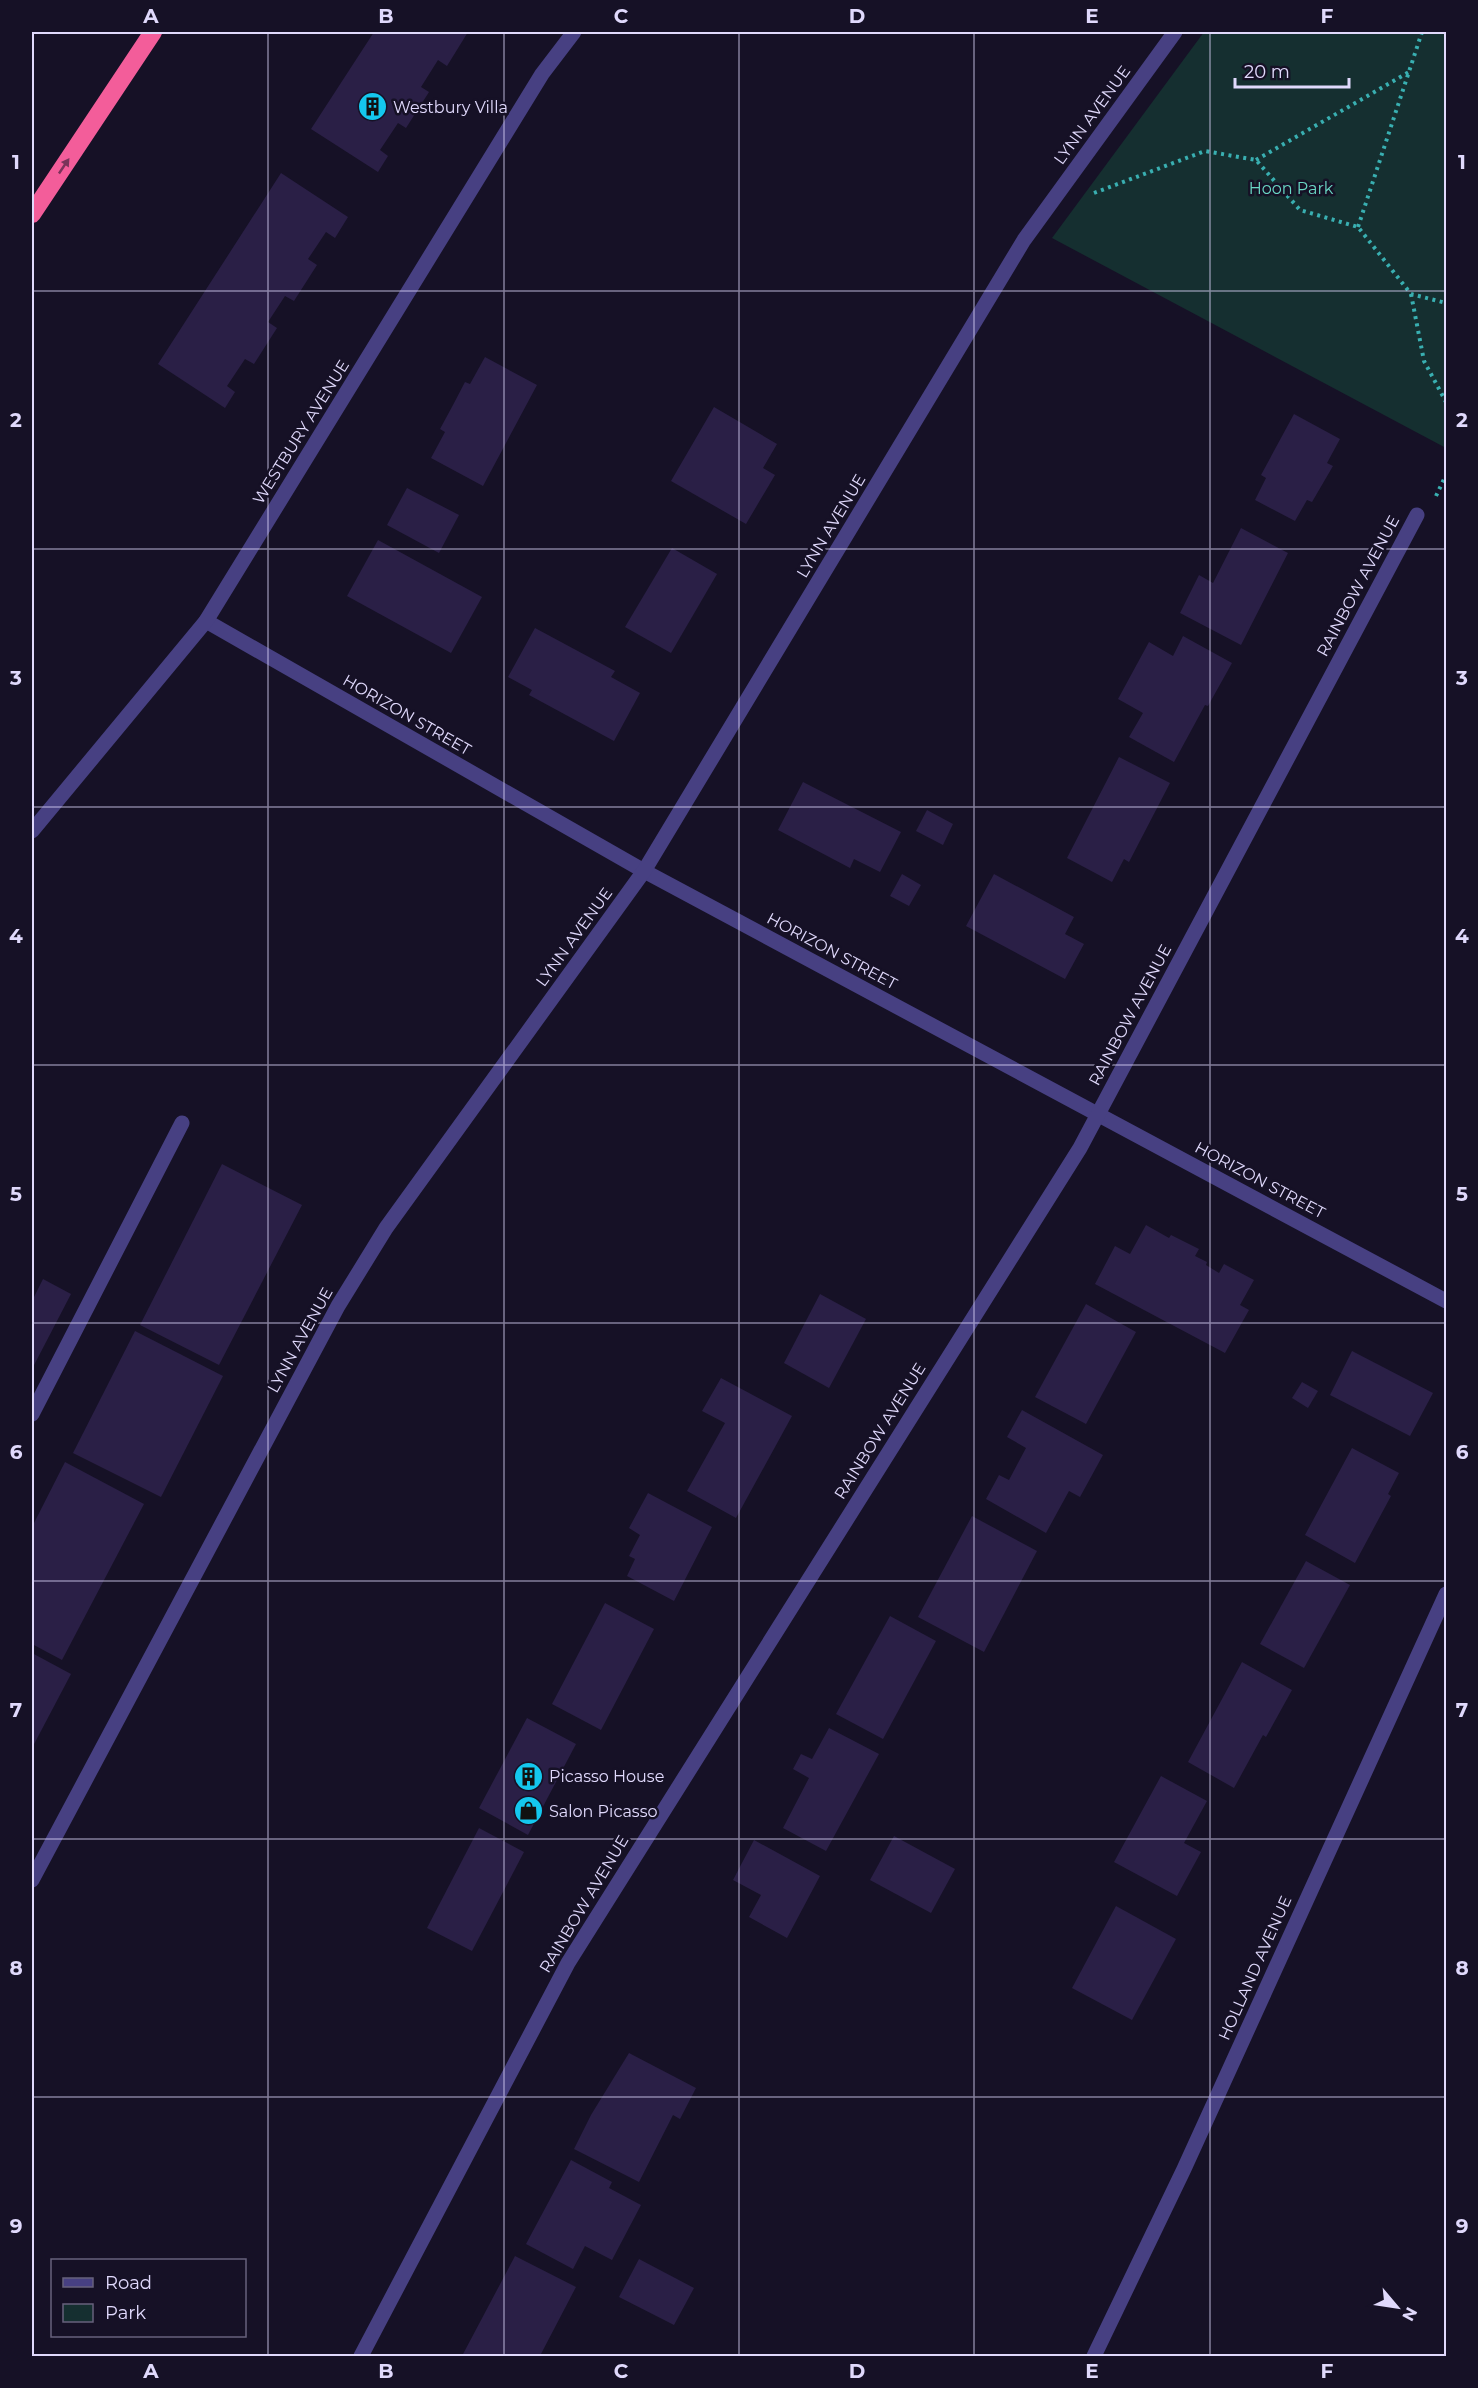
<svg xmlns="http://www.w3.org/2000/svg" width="1478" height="2388" viewBox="0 0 1478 2388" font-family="Montserrat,sans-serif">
<rect width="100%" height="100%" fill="#161126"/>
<polygon fill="#152f30" points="1204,32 1446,32 1446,448 1052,238"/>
<g fill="#2a1f46">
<polygon points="374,32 468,32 447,66 438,60 421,87 429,92 406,128 398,123 380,150 388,156 378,172 311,129"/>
<polygon points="281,173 348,217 335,238 326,232 308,259 317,265 294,301 285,296 268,322 277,328 254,364 245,359 227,386 235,392 225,408 158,364"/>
<polygon points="485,357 537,385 483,486 431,458 445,432 440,429 453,405 465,382 470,384"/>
<polygon points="714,407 777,444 763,468 775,475 746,524 671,481"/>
<polygon points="1294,414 1340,439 1327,463 1333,466 1312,502 1307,500 1295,521 1255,500 1266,478 1261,475"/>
<polygon points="407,488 459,515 439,553 387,525"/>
<polygon points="1241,528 1288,553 1241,645 1180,613 1199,575 1213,583"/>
<polygon points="378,540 482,597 451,653 347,596"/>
<polygon points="672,548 717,574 671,653 625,627"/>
<polygon points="535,628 615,671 611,677 640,693 614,741 529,695 532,690 508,677"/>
<polygon points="1183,636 1232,663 1208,706 1205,705 1174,762 1129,737 1143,713 1118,699 1149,642 1173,656"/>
<polygon points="1119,757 1170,783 1129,862 1124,859 1112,882 1067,858"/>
<polygon points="803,782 901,832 880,872 854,859 850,868 778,830"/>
<polygon points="927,810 953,824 943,845 916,831"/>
<polygon points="902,874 921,885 909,906 890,896"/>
<polygon points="994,874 1074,917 1065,934 1084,944 1065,979 966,926"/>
<polygon points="222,1164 302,1205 219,1365 140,1325"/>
<polygon points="1146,1225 1169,1238 1171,1235 1199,1249 1195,1256 1207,1262 1206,1265 1219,1273 1224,1264 1254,1280 1240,1305 1249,1310 1225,1353 1095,1284 1115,1246 1130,1254"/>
<polygon points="43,1279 71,1294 32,1369 32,1301"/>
<polygon points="820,1294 866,1319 829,1388 784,1363"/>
<polygon points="1086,1304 1136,1332 1086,1424 1035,1397"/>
<polygon points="135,1331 223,1376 161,1497 73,1453"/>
<polygon points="1352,1351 1433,1393 1410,1436 1330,1395"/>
<polygon points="721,1378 792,1416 736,1518 687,1491 725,1423 702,1411"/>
<polygon points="1302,1382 1318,1391 1308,1408 1292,1398"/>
<polygon points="1022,1410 1103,1455 1080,1497 1069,1491 1046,1533 986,1499 999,1475 1009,1480 1026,1448 1007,1437"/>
<polygon points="1352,1448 1399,1473 1388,1494 1391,1496 1355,1563 1305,1535"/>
<polygon points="65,1462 144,1504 62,1660 32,1644 32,1527"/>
<polygon points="648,1493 712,1527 674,1601 627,1576 635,1559 629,1556 640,1535 629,1528"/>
<polygon points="972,1516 1037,1551 984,1652 918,1617"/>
<polygon points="1306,1561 1350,1585 1304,1668 1260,1644"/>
<polygon points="605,1603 654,1629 601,1730 552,1704"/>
<polygon points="890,1616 936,1641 883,1739 836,1714"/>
<polygon points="32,1653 71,1674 32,1748"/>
<polygon points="1242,1662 1292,1690 1266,1737 1263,1735 1234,1788 1188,1762"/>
<polygon points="527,1718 576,1744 528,1835 479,1808"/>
<polygon points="829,1728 879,1754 826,1851 783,1828 809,1778 793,1769 801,1754 812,1759"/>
<polygon points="1161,1776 1207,1801 1184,1843 1201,1852 1177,1896 1114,1862"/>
<polygon points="479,1828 524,1852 472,1951 427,1928"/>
<polygon points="894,1836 955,1869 931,1913 870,1880"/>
<polygon points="754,1840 820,1876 787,1938 749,1917 761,1895 733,1880"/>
<polygon points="1116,1906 1176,1939 1132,2020 1072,1988"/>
<polygon points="629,2053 696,2088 680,2119 673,2115 639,2182 574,2149 591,2115"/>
<polygon points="571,2160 612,2182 609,2188 641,2205 612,2260 585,2246 573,2269 526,2244"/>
<polygon points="515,2256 576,2287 542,2352 540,2356 462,2356"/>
<polygon points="639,2259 694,2288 674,2325 619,2297"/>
</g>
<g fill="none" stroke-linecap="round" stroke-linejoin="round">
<g stroke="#39afb1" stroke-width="4" stroke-dasharray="3 4.5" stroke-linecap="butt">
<polyline points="1256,160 1409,72"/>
<polyline points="1094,193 1205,151 1256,160 1300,210 1358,227 1411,294 1446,303"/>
<polyline points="1358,227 1422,32"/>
<polyline points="1411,294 1424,361 1446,402"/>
<polyline points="1436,496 1446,475"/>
</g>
<g stroke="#474082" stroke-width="15">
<polyline points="206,621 644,871 1446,1301"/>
<polyline points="32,831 206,621 542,74 574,32"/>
<polyline points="32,1414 182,1123"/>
<polyline points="32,1880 338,1306 386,1228 644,871 1024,240 1175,32"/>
<polyline points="361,2356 568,1963 1080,1148 1417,515"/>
<polyline points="1094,2356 1184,2169 1446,1594"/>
</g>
<polyline stroke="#f35d9a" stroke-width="18" points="32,214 153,32"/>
</g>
<defs><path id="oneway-solid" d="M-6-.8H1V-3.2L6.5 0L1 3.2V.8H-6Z" transform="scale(1.5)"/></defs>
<use fill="#79335a" href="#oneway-solid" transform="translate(64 166) rotate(-56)"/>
<path fill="none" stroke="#e0d9fc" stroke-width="1.5" stroke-opacity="0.55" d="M268,32V2356M504,32V2356M739,32V2356M974,32V2356M1210,32V2356M32,291H1446M32,549H1446M32,807H1446M32,1065H1446M32,1323H1446M32,1581H1446M32,1839H1446M32,2097H1446"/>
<defs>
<symbol id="building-disc" viewBox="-11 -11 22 22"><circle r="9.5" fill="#14c7ee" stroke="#161126"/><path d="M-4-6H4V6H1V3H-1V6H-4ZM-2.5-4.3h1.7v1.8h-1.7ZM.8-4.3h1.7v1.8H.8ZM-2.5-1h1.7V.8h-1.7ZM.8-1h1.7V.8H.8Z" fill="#111"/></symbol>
<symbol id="shop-disc" viewBox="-11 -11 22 22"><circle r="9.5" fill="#14c7ee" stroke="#161126"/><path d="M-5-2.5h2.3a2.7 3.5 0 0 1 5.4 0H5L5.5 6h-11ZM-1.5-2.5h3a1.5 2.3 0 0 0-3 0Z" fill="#111"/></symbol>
</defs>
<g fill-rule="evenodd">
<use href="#building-disc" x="356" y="90" width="33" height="33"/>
<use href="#building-disc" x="512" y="1760" width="33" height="33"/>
<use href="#shop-disc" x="512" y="1794" width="33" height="33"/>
</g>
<g text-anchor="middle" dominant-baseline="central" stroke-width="5" stroke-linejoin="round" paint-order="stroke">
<g font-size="16" fill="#e0d9fc" stroke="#161126" text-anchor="start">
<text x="393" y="107">Westbury Villa</text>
<text x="549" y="1776">Picasso House</text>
<text x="549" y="1811">Salon Picasso</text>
</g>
<g font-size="16" fill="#e0d9fc" stroke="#161126">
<text transform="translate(1092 115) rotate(-54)">LYNN AVENUE</text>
<text transform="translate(301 432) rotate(-58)">WESTBURY AVENUE</text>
<text transform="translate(831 526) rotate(-59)">LYNN AVENUE</text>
<text transform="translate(1358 586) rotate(-62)">RAINBOW AVENUE</text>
<text transform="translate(407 715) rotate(30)">HORIZON STREET</text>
<text transform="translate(574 937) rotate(-54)">LYNN AVENUE</text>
<text transform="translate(832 951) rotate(28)">HORIZON STREET</text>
<text transform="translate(1130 1015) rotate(-62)">RAINBOW AVENUE</text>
<text transform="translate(1260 1180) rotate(28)">HORIZON STREET</text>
<text transform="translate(300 1340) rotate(-61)">LYNN AVENUE</text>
<text transform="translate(880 1431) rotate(-58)">RAINBOW AVENUE</text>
<text transform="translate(584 1904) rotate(-59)">RAINBOW AVENUE</text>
<text transform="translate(1255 1968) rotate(-66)">HOLLAND AVENUE</text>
</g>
<g font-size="16" fill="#6ad8c5" stroke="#161126">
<text x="1291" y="188">Hoon Park</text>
</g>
</g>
<rect width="1478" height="2388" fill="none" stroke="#161126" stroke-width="66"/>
<rect x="51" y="2259" width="195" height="78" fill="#161126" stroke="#67617c" stroke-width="1.5"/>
<rect x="63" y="2278" width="30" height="9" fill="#474082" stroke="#67617c" stroke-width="1.5"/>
<text x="105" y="2289" font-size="18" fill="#e0d9fc">Road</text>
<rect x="63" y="2304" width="30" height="18" fill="#152f30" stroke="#67617c" stroke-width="1.5"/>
<text x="105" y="2319" font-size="18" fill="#e0d9fc">Park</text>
<g transform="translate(1397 2307) rotate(119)" stroke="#161126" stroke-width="4.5" paint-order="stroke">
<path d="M0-4.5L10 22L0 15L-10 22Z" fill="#e0d9fc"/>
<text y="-9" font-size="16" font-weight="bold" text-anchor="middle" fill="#e0d9fc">N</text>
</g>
<path d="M1235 78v9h114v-9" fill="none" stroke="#e0d9fc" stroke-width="3"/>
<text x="1244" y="78" font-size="18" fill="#e0d9fc" stroke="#161126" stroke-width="4.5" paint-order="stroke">20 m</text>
<rect x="33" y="33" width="1412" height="2322" fill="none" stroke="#e0d9fc" stroke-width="2"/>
<g font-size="20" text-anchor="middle" font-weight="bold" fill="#e0d9fc">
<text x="151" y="23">A</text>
<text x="386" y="23">B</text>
<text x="621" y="23">C</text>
<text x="857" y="23">D</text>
<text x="1092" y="23">E</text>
<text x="1327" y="23">F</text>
<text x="16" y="169">1</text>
<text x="1462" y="169">1</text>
<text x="16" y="427">2</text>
<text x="1462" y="427">2</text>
<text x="16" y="685">3</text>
<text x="1462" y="685">3</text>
<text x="16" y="943">4</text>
<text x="1462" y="943">4</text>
<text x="16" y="1201">5</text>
<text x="1462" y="1201">5</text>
<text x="16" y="1459">6</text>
<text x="1462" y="1459">6</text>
<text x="16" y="1717">7</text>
<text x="1462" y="1717">7</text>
<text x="16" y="1975">8</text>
<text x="1462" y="1975">8</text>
<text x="16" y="2233">9</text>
<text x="1462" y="2233">9</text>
<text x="151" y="2378">A</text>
<text x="386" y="2378">B</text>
<text x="621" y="2378">C</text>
<text x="857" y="2378">D</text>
<text x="1092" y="2378">E</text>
<text x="1327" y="2378">F</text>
</g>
</svg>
